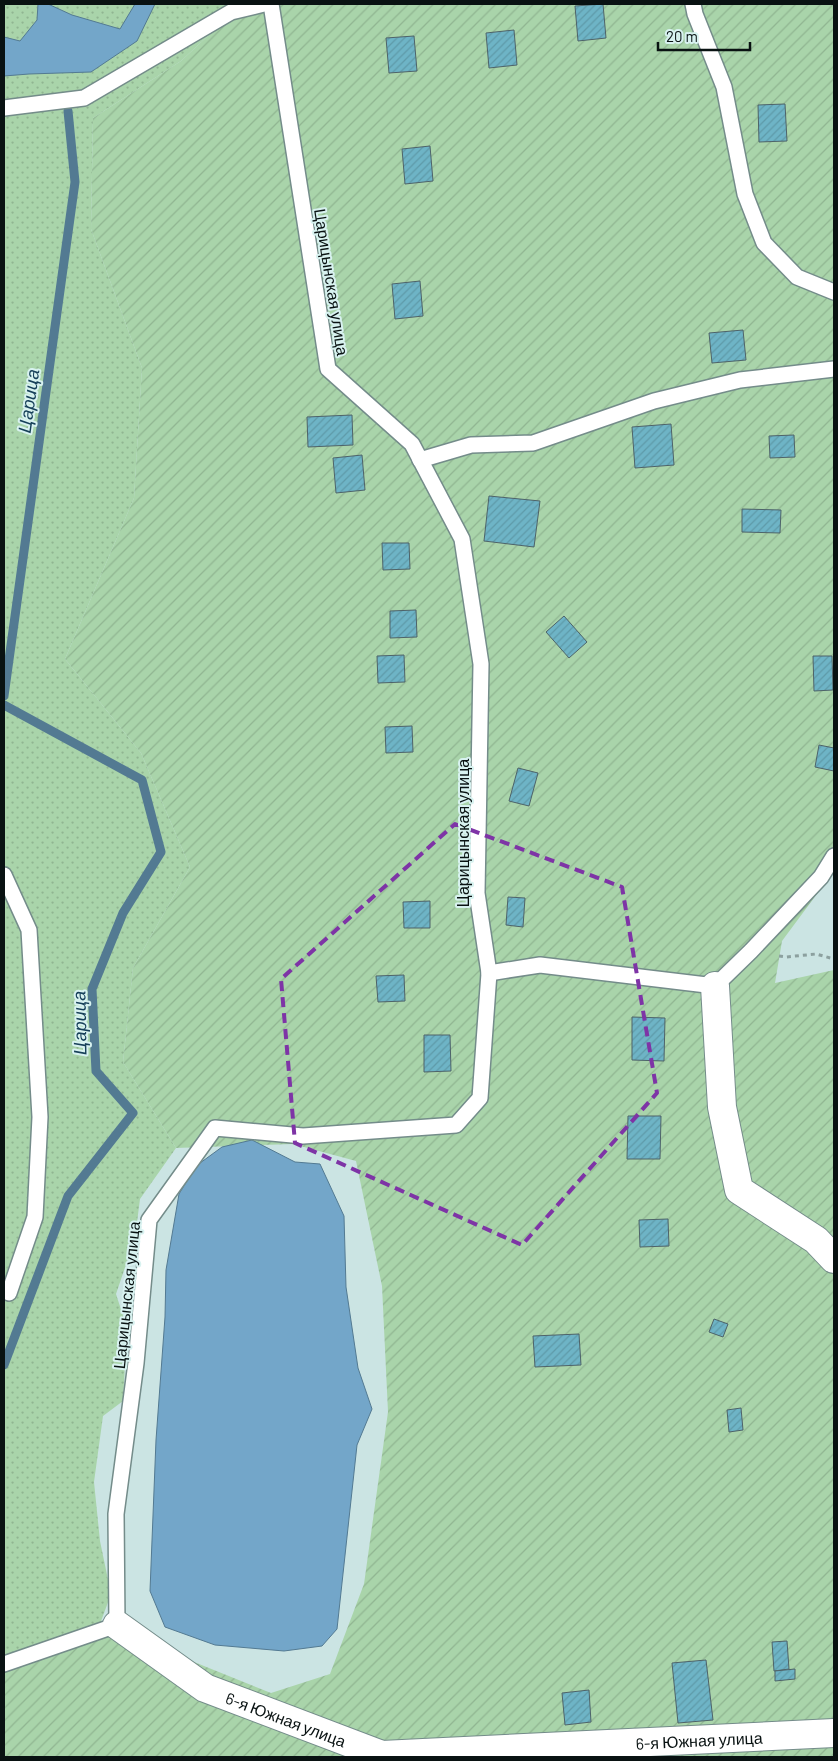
<svg xmlns="http://www.w3.org/2000/svg" width="838" height="1761" viewBox="0 0 838 1761" font-family="Barlow,sans-serif">
<defs>
<pattern id="grass-dots" width="8" height="8" patternUnits="userSpaceOnUse" patternTransform="scale(1.25)"><rect width="8" height="8" fill="#a9d4aa"/><path d="M2 2h.1M6 6h.1" fill="none" stroke="#90b591" stroke-width="1.8" stroke-linecap="round"/></pattern>
<pattern id="garden-furrows" width="10" height="10" patternUnits="userSpaceOnUse" patternTransform="scale(1.25)"><rect width="10" height="10" fill="#a9d4aa"/><path d="M-1 1l2-2M0 10L10 0M9 11l2-2" fill="none" stroke="#90b591"/></pattern>
<pattern id="building-hatch" width="6" height="6" patternUnits="userSpaceOnUse" patternTransform="scale(1.25)"><rect width="6" height="6" fill="#6eb4c6"/><path d="M-1 1l2-2M0 6l6-6M5 7l2-2" fill="none" stroke="#5e9aa9"/></pattern>
</defs>
<rect width="100%" height="100%" fill="#cbe4e3"/>
<polygon fill="url(#grass-dots)" points="4,4 242,4 181,61 93,118 91,229 142,368 134,498 65,659 141,753 190,867 133,968 123,1062 176,1148 140,1199 135,1238 116,1294 127,1328 123,1401 103,1416 94,1482 100,1541 111,1594 100,1624 4,1656"/>
<polygon fill="url(#garden-furrows)" points="242,4 834,4 834,871 782,941 775,983 834,970 834,1757 4,1757 4,1657 100,1624 271,1693 330,1674 364,1584 388,1412 382,1286 356,1161 293,1144 176,1148 123,1062 133,968 190,867 141,753 65,659 134,498 142,368 91,229 93,118 181,61"/>
<g fill="#73a6c9" stroke="#537a92">
<polygon points="38,4 48,4 72,15 120,29 135,4 155,4 137,41 91,72 29,74 4,76 4,37 20,41 37,20"/>
<polygon points="252,1140 295,1162 320,1164 344,1216 346,1287 358,1368 372,1409 357,1445 337,1629 322,1646 284,1651 215,1645 165,1627 150,1591 156,1440 165,1317 166,1270 179,1194 196,1166 222,1147"/>
</g>
<g fill="none" stroke-linecap="round" stroke-linejoin="round">
<g stroke="#537a92" stroke-width="9">
<polyline points="4,696 75,182 68,111"/>
<polyline points="4,705 142,780 161,852 123,913 92,989 96,1071 133,1113 68,1196 4,1365"/>
</g>
</g>
<g fill="url(#building-hatch)" stroke="#4e6369">
<polygon points="603,4 606,38 578,41 575,6"/>
<polygon points="514,30 517,65 489,68 486,33"/>
<polygon points="414,36 417,71 389,73 386,38"/>
<polygon points="785,104 787,141 759,142 758,105"/>
<polygon points="430,146 433,181 405,184 402,149"/>
<polygon points="420,281 423,316 395,319 392,284"/>
<polygon points="743,330 746,360 712,363 709,333"/>
<polygon points="352,415 353,445 308,447 307,417"/>
<polygon points="671,424 674,465 635,468 632,427"/>
<polygon points="794,435 795,457 770,458 769,436"/>
<polygon points="362,455 365,490 336,493 333,458"/>
<polygon points="489,496 540,501 534,547 484,541"/>
<polygon points="742,509 781,510 780,533 742,532"/>
<polygon points="382,543 409,543 410,569 383,570"/>
<polygon points="416,610 417,637 390,638 390,611"/>
<polygon points="564,616 587,642 569,658 546,632"/>
<polygon points="404,655 405,682 378,683 377,656"/>
<polygon points="813,656 832,656 833,690 814,691"/>
<polygon points="412,726 413,752 386,753 385,727"/>
<polygon points="819,745 834,748 834,771 815,767"/>
<polygon points="518,768 538,773 529,806 509,801"/>
<polygon points="508,897 525,898 523,927 506,925"/>
<polygon points="430,901 430,928 404,928 403,902"/>
<polygon points="404,975 405,1001 378,1002 376,976"/>
<polygon points="632,1017 665,1018 664,1061 632,1060"/>
<polygon points="424,1035 450,1035 451,1071 424,1072"/>
<polygon points="628,1116 661,1116 660,1159 627,1159"/>
<polygon points="668,1219 669,1246 640,1247 639,1220"/>
<polygon points="714,1319 728,1324 723,1337 709,1332"/>
<polygon points="579,1334 581,1365 535,1367 533,1336"/>
<polygon points="741,1408 743,1430 729,1432 727,1410"/>
<polygon points="787,1641 789,1669 774,1671 772,1642"/>
<polygon points="706,1660 713,1720 678,1723 672,1663"/>
<polygon points="795,1669 795,1679 775,1681 775,1671"/>
<polygon points="589,1690 591,1722 565,1725 562,1693"/>
</g>
<g fill="none" stroke-linecap="round" stroke-linejoin="round">
<defs>
<g id="service">
<polyline points="693,4 695,14 724,87 745,194 764,243 797,277 834,292"/>
<polyline points="4,108 84,98 231,12 264,4"/>
<polyline points="420,460 471,445 533,443 654,401 740,380 834,369"/>
<polyline points="4,875 29,930 40,1117 35,1217 9,1293"/>
<polyline points="489,973 540,965 715,986 751,951 821,877 834,856"/>
<polyline points="4,1664 117,1625 116,1514 136,1363 149,1220 215,1128 303,1136 456,1125 480,1098 489,973 477,893 481,664 462,539 412,444 328,369 271,4"/>
</g>
<g id="minor">
<polyline points="715,986 722,1107 739,1190 816,1240 834,1259"/>
<path id="s1" d="M117,1625L205,1688L382,1755L834,1733"/>
</g>
</defs>
<use href="#service" stroke="#748c8a" stroke-width="18"/>
<use href="#minor" stroke="#748c8a" stroke-width="30"/>
<polyline stroke="#8ca09f" stroke-width="3" stroke-dasharray="4 4" stroke-linecap="butt" points="779,956 786,957 816,954 834,959"/>
<use href="#service" stroke="#fff" stroke-width="15"/>
<use href="#minor" stroke="#fff" stroke-width="28"/>
</g>
<path fill="none" stroke="#7e34a6" stroke-width="4" stroke-dasharray="10 6" stroke-linejoin="round" d="M455,824L622,887L657,1093L522,1245L295,1143L281,979Z"/>
<g text-anchor="middle" dominant-baseline="central" stroke-width="4" stroke-linejoin="round" paint-order="stroke">
<g font-size="16" fill="#091212" stroke="#d8f2f0">
<text transform="translate(332 282) rotate(81)">Царицынская улица</text>
<text transform="translate(462 833) rotate(-90)">Царицынская улица</text>
<text transform="translate(126 1295) rotate(-84)">Царицынская улица</text>
<text stroke="none"><textPath href="#s1" startOffset="195">6-я Южная улица</textPath></text>
<text stroke="none"><textPath href="#s1" startOffset="615">6-я Южная улица</textPath></text>
</g>
<g font-size="18" font-style="italic" fill="#174059" stroke="#d8f2f0">
<text transform="translate(28 401) rotate(-82)">Царица</text>
<text transform="translate(79 1023) rotate(-91)">Царица</text>
</g>
</g>
<rect width="838" height="1761" fill="none" stroke="#091212" stroke-width="10"/>
<path d="M658 42v8h92v-8" fill="none" stroke="#091212" stroke-width="2.5"/>
<text x="666" y="42" font-size="15" fill="#091212" stroke="#d8f2f0" stroke-width="4" paint-order="stroke">20 m</text>
</svg>
